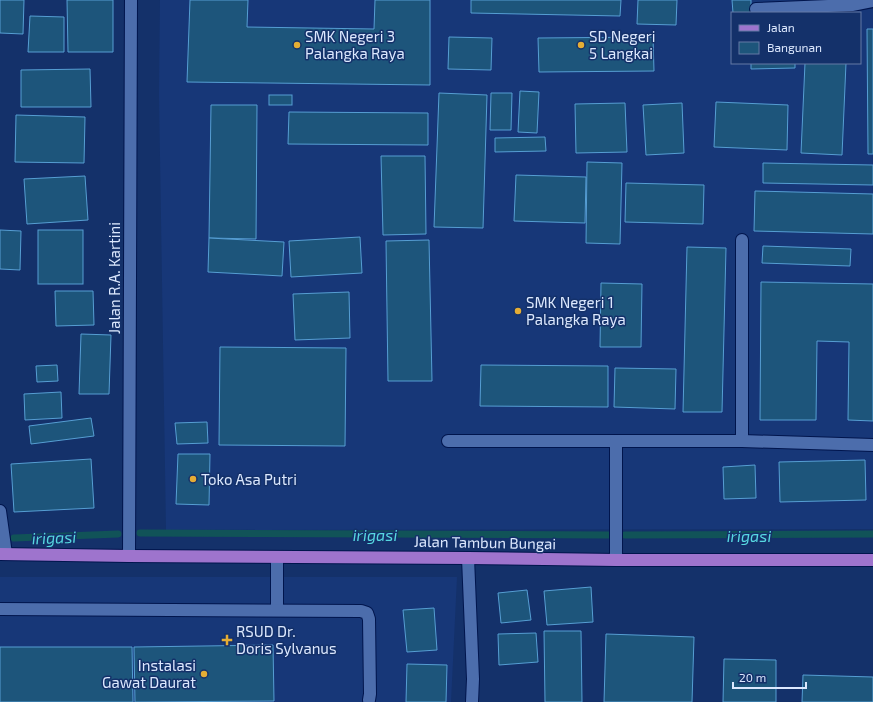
<svg xmlns="http://www.w3.org/2000/svg" width="873" height="702" viewBox="0 0 873 702" font-family="'Exo 2',sans-serif">
<rect width="100%" height="100%" fill="#14316a"/>
<g fill="#173778" fill-rule="evenodd">
<path d="M160,0H873V529L166,530L159,94ZM732,13H860V63H732Z"/>
<polygon points="0,577 457,577 451,702 0,702"/>
</g>
<g fill="none" stroke-linecap="round" stroke-linejoin="round">
<g stroke="#115358" stroke-width="7">
<polyline points="140,533 610,535"/>
<polyline points="625,535 873,534"/>
<polyline points="14,538 118,534"/>
</g>
</g>
<g fill="#1d557b" stroke="#569ed3">
<polygon points="0,0 24,0 23,34 0,33"/>
<polygon points="67,0 113,0 113,52 68,52"/>
<polygon points="190,0 248,0 247,27 374,29 375,0 430,0 430,85 187,82"/>
<polygon points="471,0 621,0 620,16 471,13"/>
<polygon points="638,0 677,0 676,25 637,24"/>
<polygon points="732,0 751,0 751,13 733,13"/>
<polygon points="30,16 64,17 64,52 28,52"/>
<polygon points="867,29 873,29 873,154 868,154"/>
<polygon points="449,37 492,38 491,70 448,69"/>
<polygon points="653,37 654,71 539,72 538,38"/>
<polygon points="751,63 795,63 795,68 751,69"/>
<polygon points="805,63 846,63 842,155 801,153"/>
<polygon points="90,69 91,107 21,107 21,70"/>
<polygon points="520,91 539,92 537,133 518,132"/>
<polygon points="439,93 487,95 483,228 434,227"/>
<polygon points="491,93 512,93 511,130 490,130"/>
<rect x="269" y="95" width="23" height="10"/>
<polygon points="716,102 788,105 787,150 714,147"/>
<polygon points="625,103 627,152 576,153 575,104"/>
<polygon points="682,103 684,153 646,155 643,105"/>
<polygon points="211,105 257,105 256,239 209,238"/>
<polygon points="289,112 428,113 428,145 288,144"/>
<polygon points="16,115 85,117 84,163 15,162"/>
<polygon points="545,137 546,151 495,152 495,138"/>
<polygon points="381,156 425,156 426,234 383,235"/>
<polygon points="587,162 622,163 620,244 586,243"/>
<polygon points="763,163 873,165 873,185 763,183"/>
<polygon points="516,175 586,177 585,223 514,221"/>
<polygon points="85,176 88,220 27,224 24,179"/>
<polygon points="626,183 704,185 703,224 625,222"/>
<polygon points="755,191 873,194 873,234 754,231"/>
<polygon points="0,230 21,231 20,270 0,269"/>
<rect x="38" y="230" width="45" height="54"/>
<polygon points="360,237 362,273 291,277 289,241"/>
<polygon points="209,238 284,242 282,276 208,272"/>
<polygon points="429,240 432,381 388,381 386,241"/>
<polygon points="763,246 851,249 850,266 762,263"/>
<polygon points="687,247 726,248 722,412 683,412"/>
<polygon points="761,282 873,284 873,421 848,420 849,342 817,341 816,420 760,420"/>
<polygon points="601,283 642,284 641,347 600,347"/>
<polygon points="55,291 93,291 94,325 56,326"/>
<polygon points="349,292 350,338 295,340 293,294"/>
<polygon points="81,334 111,335 109,394 79,394"/>
<polygon points="220,347 346,348 345,446 219,445"/>
<polygon points="57,365 58,381 37,382 36,366"/>
<polygon points="481,365 608,366 608,407 480,406"/>
<polygon points="615,368 676,369 675,409 614,407"/>
<polygon points="61,392 62,418 25,420 24,394"/>
<polygon points="91,418 94,436 31,444 29,426"/>
<polygon points="207,422 208,443 177,444 175,423"/>
<polygon points="178,454 210,454 209,505 176,504"/>
<polygon points="91,459 94,508 14,512 11,464"/>
<polygon points="865,460 866,500 780,502 779,462"/>
<polygon points="755,465 756,498 724,499 723,467"/>
<polygon points="591,587 593,622 547,625 544,591"/>
<polygon points="527,590 531,620 501,623 498,593"/>
<polygon points="434,608 437,650 407,652 403,610"/>
<polygon points="544,631 581,631 582,702 545,702"/>
<polygon points="536,633 538,662 499,665 498,634"/>
<polygon points="606,634 694,637 692,702 604,702"/>
<polygon points="273,645 274,701 135,702 134,647"/>
<polygon points="0,647 132,647 133,702 0,702"/>
<polygon points="724,659 776,660 776,702 723,702"/>
<polygon points="407,664 447,665 446,702 406,702"/>
<polygon points="803,675 873,677 873,702 802,702"/>
</g>
<g fill="none" stroke-linecap="round" stroke-linejoin="round">
<defs>
<g id="minor">
<polyline points="756,9 852,5 873,1"/>
<polyline points="742,240 742,441"/>
<polyline points="448,441 742,441 873,445"/>
<polyline points="0,511 6,554"/>
<polyline points="129,556 131,0"/>
<polyline points="277,557 277,610"/>
<polyline points="468,558 473,679 472,702"/>
<polyline points="616,560 616,441"/>
<polyline points="0,609 361,611 367,613 369,619 370,694 369,700"/>
</g>
<polyline id="major" points="0,554 129,556 468,558 616,560 873,560"/>
</defs>
<use href="#minor" stroke="#00154d" stroke-width="14"/>
<use href="#major" stroke="#00154d" stroke-width="14"/>
<use href="#minor" stroke="#4c6dac" stroke-width="12"/>
<use href="#major" stroke="#9e74cd" stroke-width="12"/>
</g>
<g fill="#e5ad35" stroke="#14316a" stroke-width="1.5">
<circle cx="297" cy="45" r="4"/>
<circle cx="581" cy="45" r="4"/>
<circle cx="518" cy="311" r="4"/>
<circle cx="193" cy="479" r="4"/>
<path d="M225 634h4v4h4v4h-4v4h-4v-4h-4v-4h4z"/>
<circle cx="204" cy="674" r="4"/>
</g>
<g text-anchor="middle" dominant-baseline="central" stroke-width="3" stroke-linejoin="round" paint-order="stroke">
<g font-size="15" fill="#dce8fe" stroke="#14316a" text-anchor="start">
<text x="305" y="36">SMK Negeri 3<tspan x="305" dy="17">Palangka Raya</tspan></text>
<text x="589" y="36">SD Negeri<tspan x="589" dy="17">5 Langkai</tspan></text>
<text x="526" y="302">SMK Negeri 1<tspan x="526" dy="17">Palangka Raya</tspan></text>
<text x="201" y="479">Toko Asa Putri</text>
<text x="236" y="631">RSUD Dr.<tspan x="236" dy="17">Doris Sylvanus</tspan></text>
<text x="196" y="665" text-anchor="end">Instalasi<tspan x="196" dy="17">Gawat Daurat</tspan></text>
</g>
<g font-size="15" fill="#dce8fe" stroke="#14316a">
<text transform="translate(114 278) rotate(-90)">Jalan R.A. Kartini</text>
<text transform="translate(485 542) rotate(1)">Jalan Tambun Bungai</text>
</g>
<g font-size="16" font-style="italic" fill="#57d8e1" stroke="#14316a">
<text x="375" y="534">irigasi</text>
<text x="749" y="535">irigasi</text>
<text transform="translate(54 537) rotate(-2)">irigasi</text>
</g>
</g>
<rect x="731" y="12" width="130" height="52" fill="#14316a" stroke="#647aa5"/>
<rect x="739" y="25" width="20" height="6" fill="#9e74cd" stroke="#647aa5"/>
<text x="767" y="32" font-size="12" fill="#dce8fe">Jalan</text>
<rect x="739" y="42" width="20" height="12" fill="#1d557b" stroke="#647aa5"/>
<text x="767" y="52" font-size="12" fill="#dce8fe">Bangunan</text>
<path d="M733 682v6h73v-6" fill="none" stroke="#dce8fe" stroke-width="2"/>
<text x="739" y="682" font-size="12" fill="#dce8fe" stroke="#14316a" stroke-width="3" paint-order="stroke">20 m</text>
</svg>
